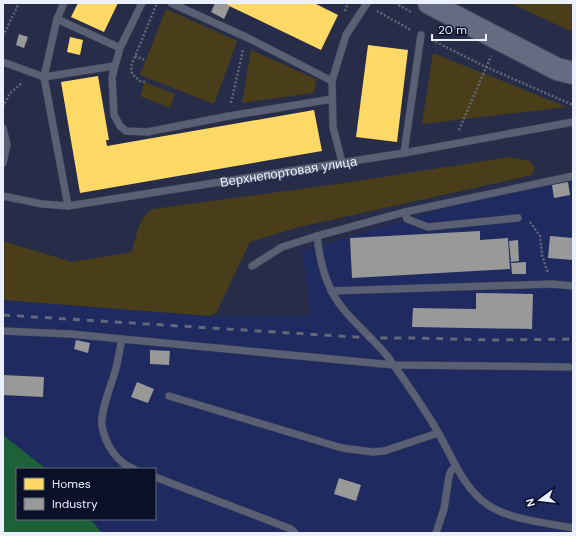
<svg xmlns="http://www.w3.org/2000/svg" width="576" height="536" viewBox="0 0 576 536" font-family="'DM Sans',sans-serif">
<rect width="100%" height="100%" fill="#272d49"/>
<polygon fill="#1f2a60" points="573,178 573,533 102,533 90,519 155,519 155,469 46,469 3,435 3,300 210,316 311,316 302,251 517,187"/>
<g fill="#4a3d1a">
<polygon points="510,3 573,3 573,32"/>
<polygon points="166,9 237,41 214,104 140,75"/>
<polygon points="251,50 316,79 314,93 242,103"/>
<polygon points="433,53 567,107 422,124"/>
<polygon points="145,82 175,94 170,108 140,96"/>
<path d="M509,157L530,161L535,168L532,175L299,227L250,242L216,313L210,316L3,300V241L72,262L132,252C136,237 139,216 153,209L345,183Z"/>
</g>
<polygon fill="#1e6037" points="3,435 46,469 17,469 17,519 90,519 102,533 3,533"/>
<g fill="#ffd966">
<polygon points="78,3 118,3 104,32 71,17"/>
<polygon points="223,3 314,3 338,15 321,50"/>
<polygon points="70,37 83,40 80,55 67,52"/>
<polygon points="368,45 408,50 397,142 356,137"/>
<polygon points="98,76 109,140 106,140 107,146 314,110 322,151 80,193 61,82"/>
</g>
<g fill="#999">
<polygon points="215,3 223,3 230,6 224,19 211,12"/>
<polygon points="19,34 28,37 24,48 16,45"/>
<polygon points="568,182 570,195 554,198 552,185"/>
<polygon points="480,231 480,240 508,238 510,269 352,278 350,238"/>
<polygon points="550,236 573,238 573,260 548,258"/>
<polygon points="518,240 519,261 511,262 509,241"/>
<polygon points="526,262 526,274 512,274 511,263"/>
<polygon points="476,293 533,294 532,329 412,327 413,308 476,309"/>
<polygon points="76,340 90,343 88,353 74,349"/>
<polygon points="150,350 170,351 169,365 150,364"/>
<polygon points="3,375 44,377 43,397 3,395"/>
<polygon points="137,382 154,389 148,403 131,397"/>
<polygon points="339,478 361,485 356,501 334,494"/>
</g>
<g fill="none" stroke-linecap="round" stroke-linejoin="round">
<defs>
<g id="lane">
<polyline points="64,3 57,19 44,77 68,206"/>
<polyline points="142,3 120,48 112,77 114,115 120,126 126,131 147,132 229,116 332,99"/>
<polyline points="171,3 246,37 332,81"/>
<polyline points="57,19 120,48"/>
<polyline points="3,62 44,77 114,66"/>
<polyline points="3,128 7,145 3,163"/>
<polyline points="404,153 421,35"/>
<polyline points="342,162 333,127 332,81 346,35 367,3"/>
<path d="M573,176L405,212L317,236C319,255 323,275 332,292C346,319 373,336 391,361C407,384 425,409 439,434C453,459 464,489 488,505C510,520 548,523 573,528"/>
<path id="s1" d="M3,196L42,204L68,206L404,153L573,122"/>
<polyline points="405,212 407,219 428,227 518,218"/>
<polyline points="252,266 282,247 317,236"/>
<polyline points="331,291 552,284 573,286"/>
<polyline points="3,331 70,334 122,339"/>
<polyline points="169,396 342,448 373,452 384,451 438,433"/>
<path d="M134,469C117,463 105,444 102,426C100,413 110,388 114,375C118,364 119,351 122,339L394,365L569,367"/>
<polyline points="155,477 291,529 295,533"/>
<polyline points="436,533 444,509 449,476 451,471 456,466"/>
</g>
<polyline id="primary" points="429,3 557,69 573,73"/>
</defs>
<use href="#lane" stroke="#43465b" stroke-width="8"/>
<use href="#primary" stroke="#43465b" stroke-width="24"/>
<g stroke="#626679" stroke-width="2.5" stroke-dasharray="2 2" stroke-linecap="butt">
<polyline points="395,3 411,12"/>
<polyline points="345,11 348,3"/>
<polyline points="377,11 411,30"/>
<polyline points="3,36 19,3"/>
<polyline points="432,40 486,67 573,105"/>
<polyline points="135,56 145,60"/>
<polyline points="145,82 140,81 132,74 131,66 157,3"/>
<polyline points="231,103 243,50"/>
<polyline points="3,107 10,93 22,83"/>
<polyline points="459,130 491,56"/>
<polyline points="530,222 540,236 542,255 548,273"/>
</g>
<use href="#lane" stroke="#5a6074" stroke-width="7"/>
<use href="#primary" stroke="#656b81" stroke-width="22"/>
<polyline stroke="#63687a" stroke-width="3" stroke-dasharray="7 7" stroke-linecap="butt" points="3,315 371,338 413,338 491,340 573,339"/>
</g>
<g text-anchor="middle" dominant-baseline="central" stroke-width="4" stroke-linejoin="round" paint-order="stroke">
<g font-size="13" fill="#ecf0fe" stroke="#0a1027">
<text stroke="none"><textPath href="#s1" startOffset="289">Верхнепортовая улица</textPath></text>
</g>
</g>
<rect width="576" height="536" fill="none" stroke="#ecf0fe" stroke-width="8"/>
<rect x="16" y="468" width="140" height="52" fill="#0a1027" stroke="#646a7d"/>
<rect x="24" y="478" width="20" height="12" fill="#ffd966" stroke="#646a7d"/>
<text x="52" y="488" font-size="12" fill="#ecf0fe">Homes</text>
<rect x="24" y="498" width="20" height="12" fill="#999999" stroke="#646a7d"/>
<text x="52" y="508" font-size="12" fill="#ecf0fe">Industry</text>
<g transform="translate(540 500) rotate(255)" stroke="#0a1027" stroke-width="3" paint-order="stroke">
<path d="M0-3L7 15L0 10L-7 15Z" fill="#ecf0fe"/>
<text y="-6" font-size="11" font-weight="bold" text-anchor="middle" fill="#ecf0fe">N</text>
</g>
<path d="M432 34v6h54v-6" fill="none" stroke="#ecf0fe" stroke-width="2"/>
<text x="438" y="34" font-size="12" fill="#ecf0fe" stroke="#0a1027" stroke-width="3" paint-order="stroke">20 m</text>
</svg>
